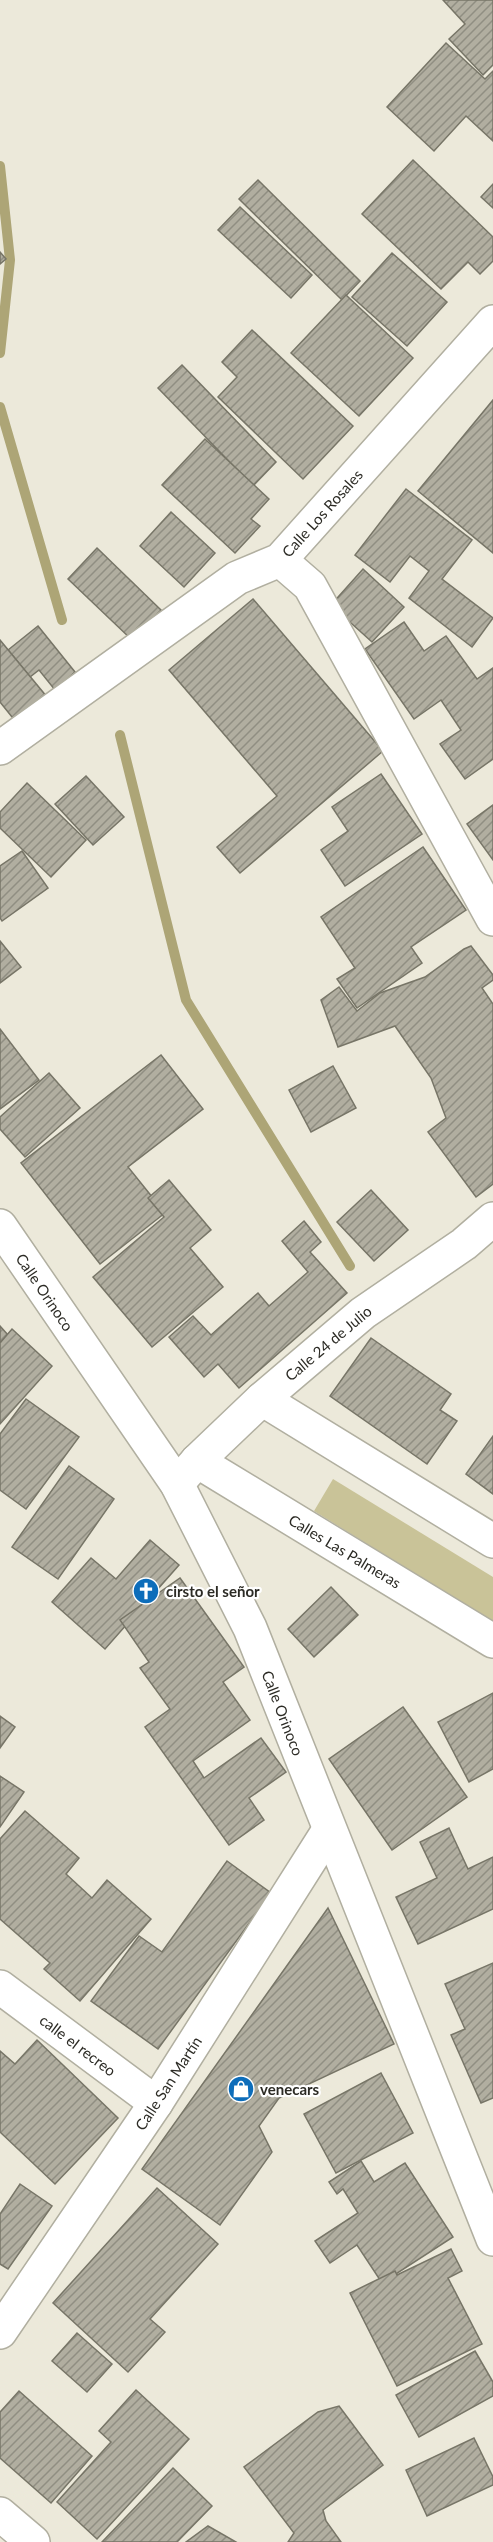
<svg xmlns="http://www.w3.org/2000/svg" width="493" height="2542" viewBox="0 0 493 2542" font-family="Lato,sans-serif">
<defs>
<pattern id="building-hatch" width="6" height="6" patternUnits="userSpaceOnUse" patternTransform="scale(1.5)"><rect width="6" height="6" fill="#b1aea0"/><path d="M-1 1l2-2M0 6l6-6M5 7l2-2" fill="none" stroke="#908e82"/></pattern>
</defs>
<rect width="100%" height="100%" fill="#ece9da"/>
<polygon fill="#c9c398" points="333,1479 493,1577 493,1622 314,1511"/>
<g fill="none" stroke-linecap="round" stroke-linejoin="round">
<g stroke="#ada576" stroke-width="10">
<polyline points="0,166 10,260 0,353"/>
<polyline points="0,407 62,620"/>
<polyline points="120,735 186,1000 350,1266"/>
</g>
</g>
<g fill="url(#building-hatch)" stroke="#777567" stroke-width="1.5">
<polygon points="443,0 493,0 493,65 483,75 449,39 465,24"/>
<polygon points="446,43 485,79 493,71 493,141 466,116 434,151 387,107"/>
<polygon points="413,160 493,237 493,261 480,274 468,262 441,289 362,214"/>
<polygon points="258,180 360,281 342,300 239,199"/>
<polygon points="493,184 493,208 481,197"/>
<polygon points="240,207 312,275 291,298 218,230"/>
<polygon points="0,252 6,259 0,264"/>
<polygon points="392,253 447,302 407,346 352,297"/>
<polygon points="346,295 413,358 359,416 291,353"/>
<polygon points="252,330 353,426 303,479 218,397 237,377 222,362"/>
<polygon points="182,365 276,462 253,486 158,388"/>
<polygon points="493,400 493,553 418,491"/>
<polygon points="205,439 269,499 251,519 260,526 235,553 162,485"/>
<polygon points="406,489 472,540 442,579 493,618 472,647 409,598 429,571 410,556 390,582 355,555"/>
<polygon points="171,512 215,553 184,587 140,546"/>
<polygon points="97,548 161,610 132,640 68,579"/>
<polygon points="363,569 404,607 372,642 331,605"/>
<polygon points="253,599 383,751 240,873 217,847 277,796 169,670"/>
<polygon points="404,622 424,651 446,636 477,679 493,668 493,759 465,779 440,744 461,730 441,700 414,719 365,649"/>
<polygon points="38,626 75,672 55,690 39,670 30,677 8,650"/>
<polygon points="0,640 47,697 16,722 0,702"/>
<polygon points="381,774 422,834 345,886 321,850 348,831 332,807"/>
<polygon points="86,776 124,817 93,845 55,804"/>
<polygon points="27,783 86,840 51,877 0,828 0,812"/>
<polygon points="493,805 493,860 467,824"/>
<polygon points="423,847 466,910 411,947 422,963 357,1008 337,979 355,968 321,917"/>
<polygon points="22,851 48,888 2,921 0,918 0,866"/>
<polygon points="0,941 21,967 0,983"/>
<polygon points="471,946 493,975 493,980 482,988 493,1004 493,1184 476,1197 428,1132 446,1118 431,1078 395,1026 338,1047 321,1000 339,987 357,1011 380,993 425,977 464,949"/>
<polygon points="0,1029 39,1080 0,1109"/>
<polygon points="161,1055 203,1109 128,1167 165,1213 100,1264 21,1163"/>
<polygon points="333,1066 356,1108 311,1132 289,1090"/>
<polygon points="49,1073 80,1108 25,1157 0,1129 0,1117"/>
<polygon points="169,1180 211,1230 190,1248 223,1287 152,1347 93,1277 164,1217 148,1198"/>
<polygon points="371,1190 408,1230 374,1261 337,1222"/>
<polygon points="304,1221 321,1242 310,1252 347,1293 239,1388 218,1364 204,1377 169,1337 193,1316 211,1335 258,1293 269,1306 308,1272 282,1241"/>
<polygon points="0,1326 8,1335 0,1343"/>
<polygon points="12,1329 52,1366 0,1424 0,1343"/>
<polygon points="371,1338 451,1394 440,1410 457,1421 427,1464 330,1396"/>
<polygon points="26,1399 79,1437 26,1509 0,1490 0,1434"/>
<polygon points="493,1436 493,1494 466,1474"/>
<polygon points="69,1466 114,1499 58,1579 12,1547"/>
<polygon points="150,1540 179,1565 105,1649 52,1602 91,1558 116,1579"/>
<polygon points="180,1578 244,1667 223,1682 250,1720 193,1761 204,1778 261,1738 286,1772 249,1798 264,1820 229,1845 145,1727 170,1709 140,1668 149,1662 120,1620"/>
<polygon points="331,1587 358,1615 314,1657 288,1629"/>
<polygon points="493,1693 493,1769 469,1782 438,1722"/>
<polygon points="403,1707 467,1797 392,1850 329,1759"/>
<polygon points="0,1716 15,1727 0,1748"/>
<polygon points="0,1776 24,1792 0,1827"/>
<polygon points="25,1811 79,1858 66,1874 92,1898 107,1880 151,1919 80,2001 44,1969 50,1963 0,1919 0,1839"/>
<polygon points="449,1828 468,1869 493,1857 493,1909 418,1944 396,1897 437,1878 420,1842"/>
<polygon points="227,1861 271,1893 158,2049 91,2001 139,1936 162,1952"/>
<polygon points="328,1908 394,2044 279,2098 259,2126 272,2152 220,2225 142,2169"/>
<polygon points="493,1963 493,2098 481,2103 451,2035 465,2029 445,1984"/>
<polygon points="37,2040 118,2118 55,2184 0,2132 0,2051 15,2064"/>
<polygon points="381,2073 413,2133 336,2173 304,2114"/>
<polygon points="361,2161 374,2182 405,2163 453,2237 382,2283 357,2245 330,2263 315,2241 358,2213 343,2189 337,2194 329,2182"/>
<polygon points="20,2184 52,2206 8,2269 0,2264 0,2214"/>
<polygon points="157,2188 218,2244 150,2319 165,2332 128,2372 53,2303"/>
<polygon points="451,2249 462,2271 448,2278 482,2344 397,2386 350,2293 395,2271 397,2275"/>
<polygon points="77,2333 112,2364 87,2392 52,2361"/>
<polygon points="475,2351 493,2382 493,2396 419,2437 396,2395"/>
<polygon points="136,2390 189,2439 97,2539 57,2502 111,2442 99,2431"/>
<polygon points="19,2391 92,2456 51,2503 0,2458 0,2412"/>
<polygon points="339,2406 383,2465 323,2510 326,2521 341,2542 288,2542 294,2533 244,2467 318,2412"/>
<polygon points="474,2438 493,2477 493,2485 427,2516 406,2470"/>
<polygon points="173,2468 212,2506 177,2542 102,2542"/>
<polygon points="208,2526 236,2542 186,2542"/>
</g>
<g fill="none" stroke-linecap="round" stroke-linejoin="round">
<defs>
<g id="minor">
<polyline points="280,560 310,586 493,919"/>
<polyline points="0,748 237,578 280,560 493,322"/>
<polyline points="0,1226 177,1484 250,1628 493,2239"/>
<polyline points="262,1399 493,1541"/>
<polyline points="197,1461 493,1641"/>
<polyline points="177,1484 197,1461 262,1399 363,1313 464,1244 493,1219"/>
<polyline points="0,1987 156,2103"/>
<polyline points="0,2332 156,2103 329,1830"/>
<polyline points="0,2514 33,2542"/>
</g>
</defs>
<use href="#minor" stroke="#b1afa0" stroke-width="36"/>
<use href="#minor" stroke="#fff" stroke-width="33"/>
</g>
<defs>
<symbol id="church-disc" viewBox="-11 -11 22 22"><circle r="9.5" fill="#0d6dba" stroke="#fff"/><path d="M-1.2-6h2.4v3.5h3.3v2.4h-3.3V6h-2.4V-.1h-3.3v-2.4h3.3Z" fill="#fff"/></symbol>
<symbol id="shop-disc" viewBox="-11 -11 22 22"><circle r="9.5" fill="#0d6dba" stroke="#fff"/><path d="M-5-2.5h2.3a2.7 3.5 0 0 1 5.4 0H5L5.5 6h-11ZM-1.5-2.5h3a1.5 2.3 0 0 0-3 0Z" fill="#fff"/></symbol>
</defs>
<g fill-rule="evenodd">
<use href="#church-disc" x="131" y="1576" width="30" height="30"/>
<use href="#shop-disc" x="226" y="2074" width="30" height="30"/>
</g>
<g text-anchor="middle" dominant-baseline="central" stroke-width="4.5" stroke-linejoin="round" paint-order="stroke">
<g font-size="15" fill="#2c2b25" stroke="#fff">
<text transform="translate(322 513) rotate(-48)">Calle Los Rosales</text>
<text transform="translate(45 1292) rotate(56)">Calle Orinoco</text>
<text transform="translate(328 1343) rotate(-40)">Calle 24 de Julio</text>
<text transform="translate(345 1551) rotate(31)">Calles Las Palmeras</text>
<text transform="translate(283 1713) rotate(69)">Calle Orinoco</text>
<text transform="translate(78 2045) rotate(37)">calle el recreo</text>
<text transform="translate(168 2083) rotate(-57)">Calle San Martín</text>
</g>
<g font-size="15" font-weight="bold" fill="#2c2b25" stroke="#fff" text-anchor="start">
<text x="166" y="1591">cirsto el señor</text>
<text x="260" y="2089">venecars</text>
</g>
</g>
</svg>
